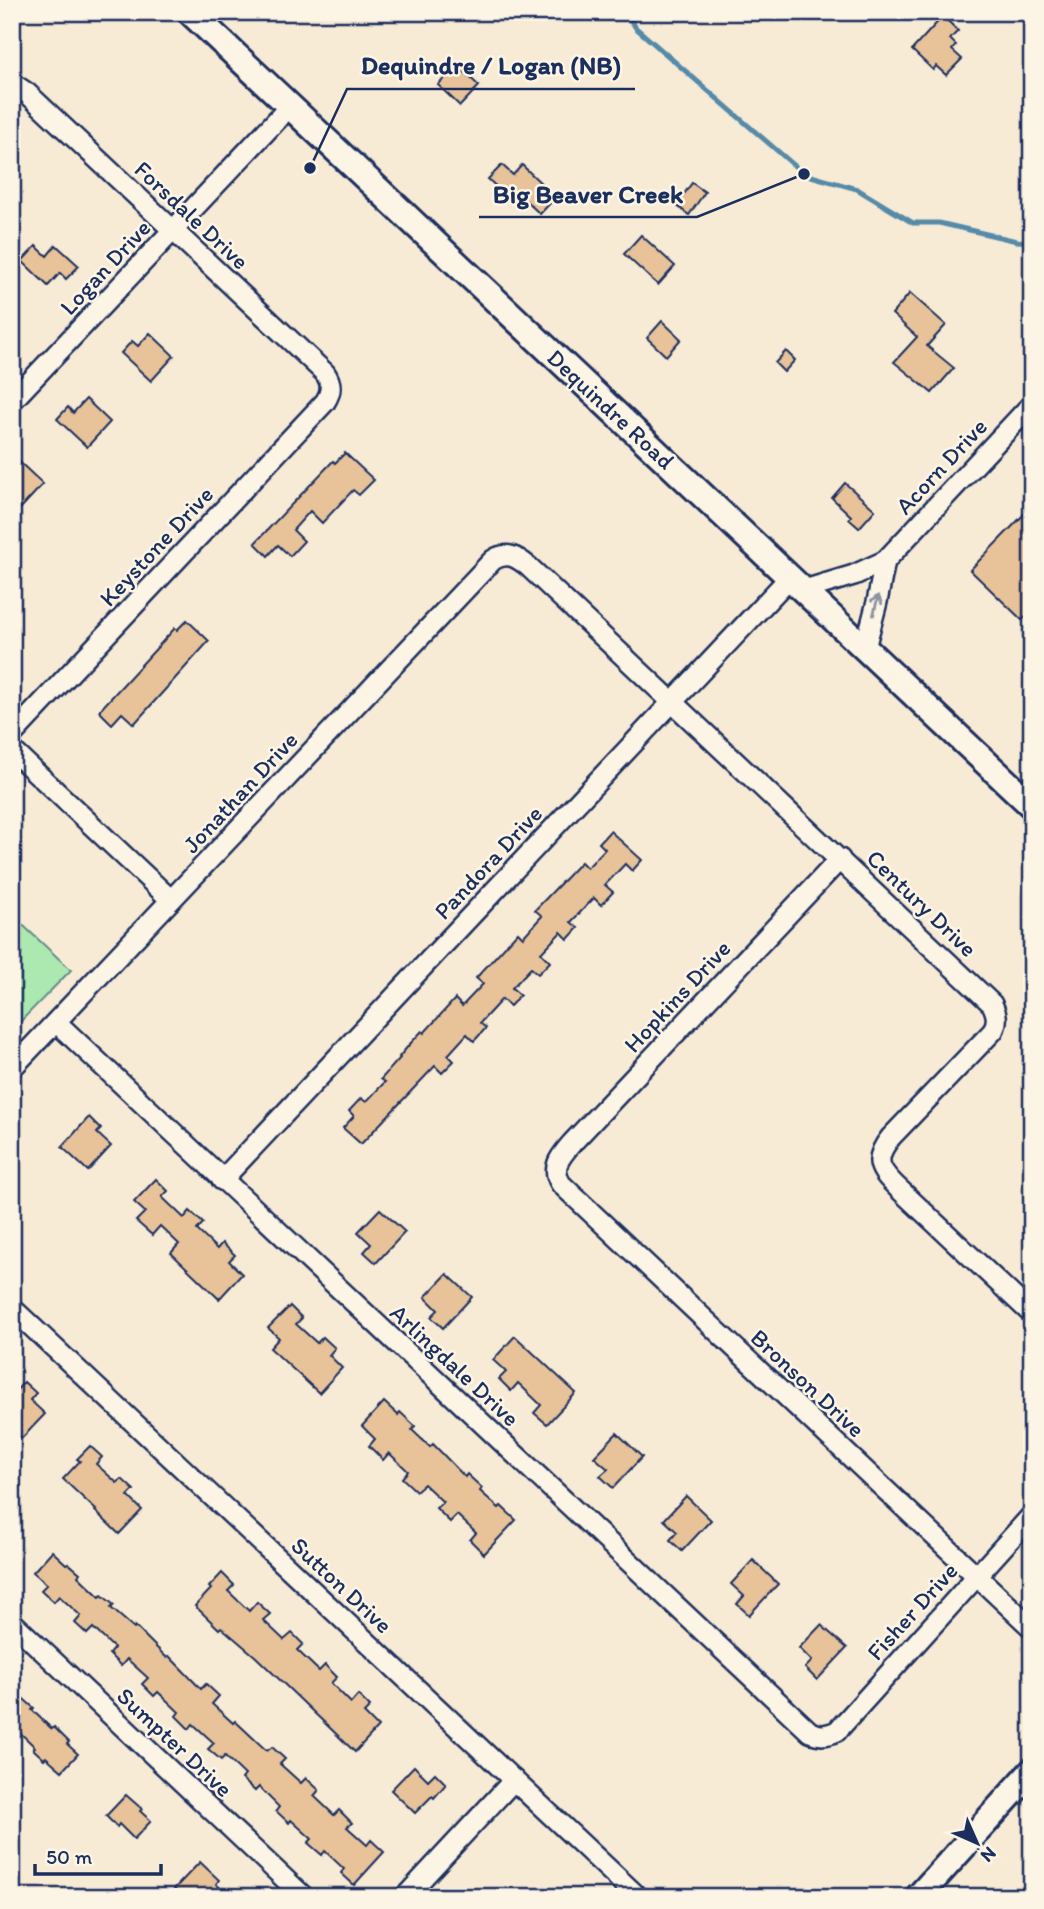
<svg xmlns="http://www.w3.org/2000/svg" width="1044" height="1909" viewBox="0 0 1044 1909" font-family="Itim,sans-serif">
<rect width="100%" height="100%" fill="#f8ebd6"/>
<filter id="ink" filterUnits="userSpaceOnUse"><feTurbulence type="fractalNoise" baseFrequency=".0143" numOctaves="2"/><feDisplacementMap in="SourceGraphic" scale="14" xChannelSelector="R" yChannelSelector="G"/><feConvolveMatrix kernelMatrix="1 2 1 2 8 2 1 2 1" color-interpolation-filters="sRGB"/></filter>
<g filter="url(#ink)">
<polygon fill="#abe9b1" stroke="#638c88" stroke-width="2" points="12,915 71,970 12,1030"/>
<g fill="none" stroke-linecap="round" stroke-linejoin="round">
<polyline stroke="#558aa8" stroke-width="5" points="625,12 636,28 804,174 857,189 913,223 939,223 1017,241 1032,242"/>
</g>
<g fill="#e8c399" stroke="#1b2f5e" stroke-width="2">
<polygon points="943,16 958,31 950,39 956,45 952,50 962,59 946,75 936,66 933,70 912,50"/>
<polygon points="457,65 479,86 460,106 438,85"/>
<polygon points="502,165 513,175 522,165 547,189 544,192 553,200 540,214 524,199 517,206 488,179"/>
<polygon points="692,183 705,192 689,215 676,205"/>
<polygon points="641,235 675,266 658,285 624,254"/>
<polygon points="56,245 79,266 66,279 60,273 48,286 22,261 36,246 47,256"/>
<polygon points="910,293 946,325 927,346 954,368 932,393 894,362 917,337 892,314"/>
<polygon points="662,321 681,339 666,356 647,338"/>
<polygon points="150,333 174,356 151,381 121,353 132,341 138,346"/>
<polygon points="786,351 795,360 784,372 775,363"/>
<polygon points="86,399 110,422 87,447 57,419 68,407 73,413"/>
<polygon points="345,453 374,480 359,495 353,490 322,523 310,511 293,530 304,541 290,556 278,545 268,556 255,543 333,461 335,463"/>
<polygon points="12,455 43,484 19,510 12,504"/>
<polygon points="845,483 875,510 859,528 849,519 851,516 832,498"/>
<polygon points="1032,506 1032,610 1022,620 970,570"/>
<polygon points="187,620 209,641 134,724 122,713 112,724 99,711 175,628 177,630"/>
<polygon points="610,831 642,860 632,871 625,864 605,885 613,892 601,905 594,898 571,922 578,928 568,939 561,932 541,953 550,962 538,974 531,968 512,988 520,995 510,1006 502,999 480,1023 486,1028 474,1041 467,1034 448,1055 454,1061 442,1073 435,1066 361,1144 343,1128 354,1116 349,1111 361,1098 366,1102 385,1082 381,1079 400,1058 399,1057 409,1045 422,1031 424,1033 455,999 462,1006 483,984 476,978 518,932 523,937 542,916 535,910 581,862 587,868 605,849 599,843"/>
<polygon points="89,1117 101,1129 97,1133 111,1146 88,1171 62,1147"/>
<polygon points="156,1179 168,1191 162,1197 184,1218 190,1211 203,1223 197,1230 217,1249 222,1243 235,1255 229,1261 242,1274 219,1299 171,1253 179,1244 160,1226 152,1235 136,1221 145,1212 134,1202"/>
<polygon points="380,1209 405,1232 376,1263 364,1252 371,1244 358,1232"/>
<polygon points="447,1274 472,1297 443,1328 431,1317 438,1310 425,1297"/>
<polygon points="290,1306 302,1318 296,1324 317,1343 323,1337 335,1348 329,1355 342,1368 319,1393 270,1348 279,1338 268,1328"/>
<polygon points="515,1336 576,1393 547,1424 534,1413 541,1405 518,1383 511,1391 499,1379 506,1372 493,1360"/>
<polygon points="24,1382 36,1393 30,1400 45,1414 22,1438 12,1429 12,1395"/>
<polygon points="384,1402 398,1415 400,1412 415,1426 412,1430 430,1447 433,1444 465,1477 467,1474 482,1488 480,1491 499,1508 501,1506 516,1520 484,1554 470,1540 476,1533 457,1515 450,1522 436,1508 443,1502 424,1484 416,1491 402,1478 408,1471 389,1453 383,1460 369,1446 375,1439 362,1426"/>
<polygon points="617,1433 642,1457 613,1488 600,1476 608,1469 594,1457"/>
<polygon points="90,1446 102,1457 96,1464 117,1483 122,1479 134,1490 128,1496 142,1510 119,1534 95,1511 96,1510 63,1479 80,1461 77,1459"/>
<polygon points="686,1496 711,1520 682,1551 670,1540 677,1532 664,1520"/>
<polygon points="52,1551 66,1564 68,1563 80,1573 78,1576 100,1597 102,1595 114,1605 111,1608 134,1628 135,1626 167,1658 169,1656 201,1689 206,1684 219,1696 212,1704 233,1723 235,1721 267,1751 272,1747 285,1759 280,1764 301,1783 306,1778 319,1790 314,1796 334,1815 339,1810 352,1823 347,1827 367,1845 371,1840 384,1852 354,1885 341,1873 344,1869 325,1851 322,1855 308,1843 312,1839 291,1820 289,1823 276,1811 279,1807 259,1787 255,1791 242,1779 245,1775 225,1756 221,1760 208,1749 214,1743 193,1724 189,1729 176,1716 179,1712 158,1692 154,1696 142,1684 148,1678 127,1659 121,1666 109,1654 114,1648 93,1628 87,1634 75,1623 81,1616 59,1596 54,1602 41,1590 47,1584 33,1572"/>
<polygon points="753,1560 778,1584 749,1615 737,1604 744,1596 731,1584"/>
<polygon points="222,1573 234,1585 228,1591 249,1611 257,1602 270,1614 263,1620 284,1640 292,1633 303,1644 297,1650 319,1671 325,1665 337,1677 331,1683 351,1703 358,1695 370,1707 364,1713 378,1727 355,1752 256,1657 221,1627 219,1629 195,1606 211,1589 209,1587"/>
<polygon points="821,1625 847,1648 817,1680 805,1668 812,1661 799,1648"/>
<polygon points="18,1694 34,1708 32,1710 52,1729 54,1727 69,1742 67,1744 78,1754 62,1771 46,1757 44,1759 33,1749 35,1747 12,1725 12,1700"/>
<polygon points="414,1766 428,1780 435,1773 446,1784 434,1798 432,1796 415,1813 391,1790"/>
<polygon points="126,1795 142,1809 140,1811 151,1821 134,1839 119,1824 117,1827 106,1816"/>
<polygon points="200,1862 219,1880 216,1884 230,1897 182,1897 174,1889"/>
</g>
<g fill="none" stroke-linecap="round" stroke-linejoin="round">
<defs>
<g id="minor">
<path d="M12,83L27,93L325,373C332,383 332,391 325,402L12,735"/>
<polyline points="12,401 290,106"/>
<polyline points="804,590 854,575 885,561 1032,404"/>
<polyline points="865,648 877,602 885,561"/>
<polyline points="12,750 171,900"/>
<path d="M840,859L572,1143C561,1156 550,1167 561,1184L1032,1628"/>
<path d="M56,1022L810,1732C820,1736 826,1736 837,1731L1032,1515"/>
<path d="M12,1068L493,560C507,551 517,557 529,567L992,1004C997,1014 998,1021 993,1031L891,1137C872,1160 879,1170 899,1189L1032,1314"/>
<polyline points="222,1180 790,577"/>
<polyline points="12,1308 638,1897"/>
<polyline points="12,1622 304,1897"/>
<polyline points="405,1897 514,1780"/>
</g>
<g id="major">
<polyline points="190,12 1032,806"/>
<polyline points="918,1897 1032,1771"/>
</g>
</defs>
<use href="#minor" stroke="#1b2f5e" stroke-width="24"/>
<use href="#major" stroke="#1b2f5e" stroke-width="30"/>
<use href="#minor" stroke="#fcf5e5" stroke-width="19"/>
<use href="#major" stroke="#fcf5e5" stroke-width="24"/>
</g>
<defs><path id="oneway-shaft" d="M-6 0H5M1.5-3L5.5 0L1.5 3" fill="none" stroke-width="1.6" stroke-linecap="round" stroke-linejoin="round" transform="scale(1.75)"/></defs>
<use stroke="#8c92a2" href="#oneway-shaft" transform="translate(876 605) rotate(-76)"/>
</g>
<g text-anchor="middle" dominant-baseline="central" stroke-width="5" stroke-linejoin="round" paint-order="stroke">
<g font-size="24" fill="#1b2f5e" stroke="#fcf5e5">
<text transform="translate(192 215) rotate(43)">Forsdale Drive</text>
<text transform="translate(105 267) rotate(-47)">Logan Drive</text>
<text transform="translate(611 409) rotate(43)">Dequindre Road</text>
<text transform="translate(941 466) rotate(-47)">Acorn Drive</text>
<text transform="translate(156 546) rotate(-47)">Keystone Drive</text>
<text transform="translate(240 792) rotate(-47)">Jonathan Drive</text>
<text transform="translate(488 862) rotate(-47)">Pandora Drive</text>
<text transform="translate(922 903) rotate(44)">Century Drive</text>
<text transform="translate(677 996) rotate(-47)">Hopkins Drive</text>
<text transform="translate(455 1365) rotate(43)">Arlingdale Drive</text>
<text transform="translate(808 1383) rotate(43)">Bronson Drive</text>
<text transform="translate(342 1585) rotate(43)">Sutton Drive</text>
<text transform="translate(912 1611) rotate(-48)">Fisher Drive</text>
<text transform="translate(175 1742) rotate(43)">Sumpter Drive</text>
</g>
</g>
<path fill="none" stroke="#1b2f5e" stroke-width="2.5" d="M310 168L347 89H635M804 174L697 217H479"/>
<g fill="#1b2f5e" stroke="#fcf5e5" stroke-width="2.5">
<circle cx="310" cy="168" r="7"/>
<circle cx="804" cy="174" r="7"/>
</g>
<g font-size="26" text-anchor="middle" font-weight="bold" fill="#1b2f5e" stroke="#fcf5e5" stroke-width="5" stroke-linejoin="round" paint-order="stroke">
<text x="491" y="74">Dequindre / Logan (NB)</text>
<text x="588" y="203">Big Beaver Creek</text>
</g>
<rect width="1044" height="1909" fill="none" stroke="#fcf5e5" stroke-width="42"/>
<rect x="21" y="21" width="1002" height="1867" fill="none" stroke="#1b2f5e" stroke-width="2.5" filter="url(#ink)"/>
<g transform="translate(977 1843) rotate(135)" stroke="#fcf5e5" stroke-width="5" paint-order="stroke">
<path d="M0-5L12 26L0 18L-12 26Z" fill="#1b2f5e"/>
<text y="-10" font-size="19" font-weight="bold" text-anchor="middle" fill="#1b2f5e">N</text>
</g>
<path d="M35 1864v10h126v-10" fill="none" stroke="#1b2f5e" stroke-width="3.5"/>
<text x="46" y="1864" font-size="21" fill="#1b2f5e" stroke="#fcf5e5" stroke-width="5" paint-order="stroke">50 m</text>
</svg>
